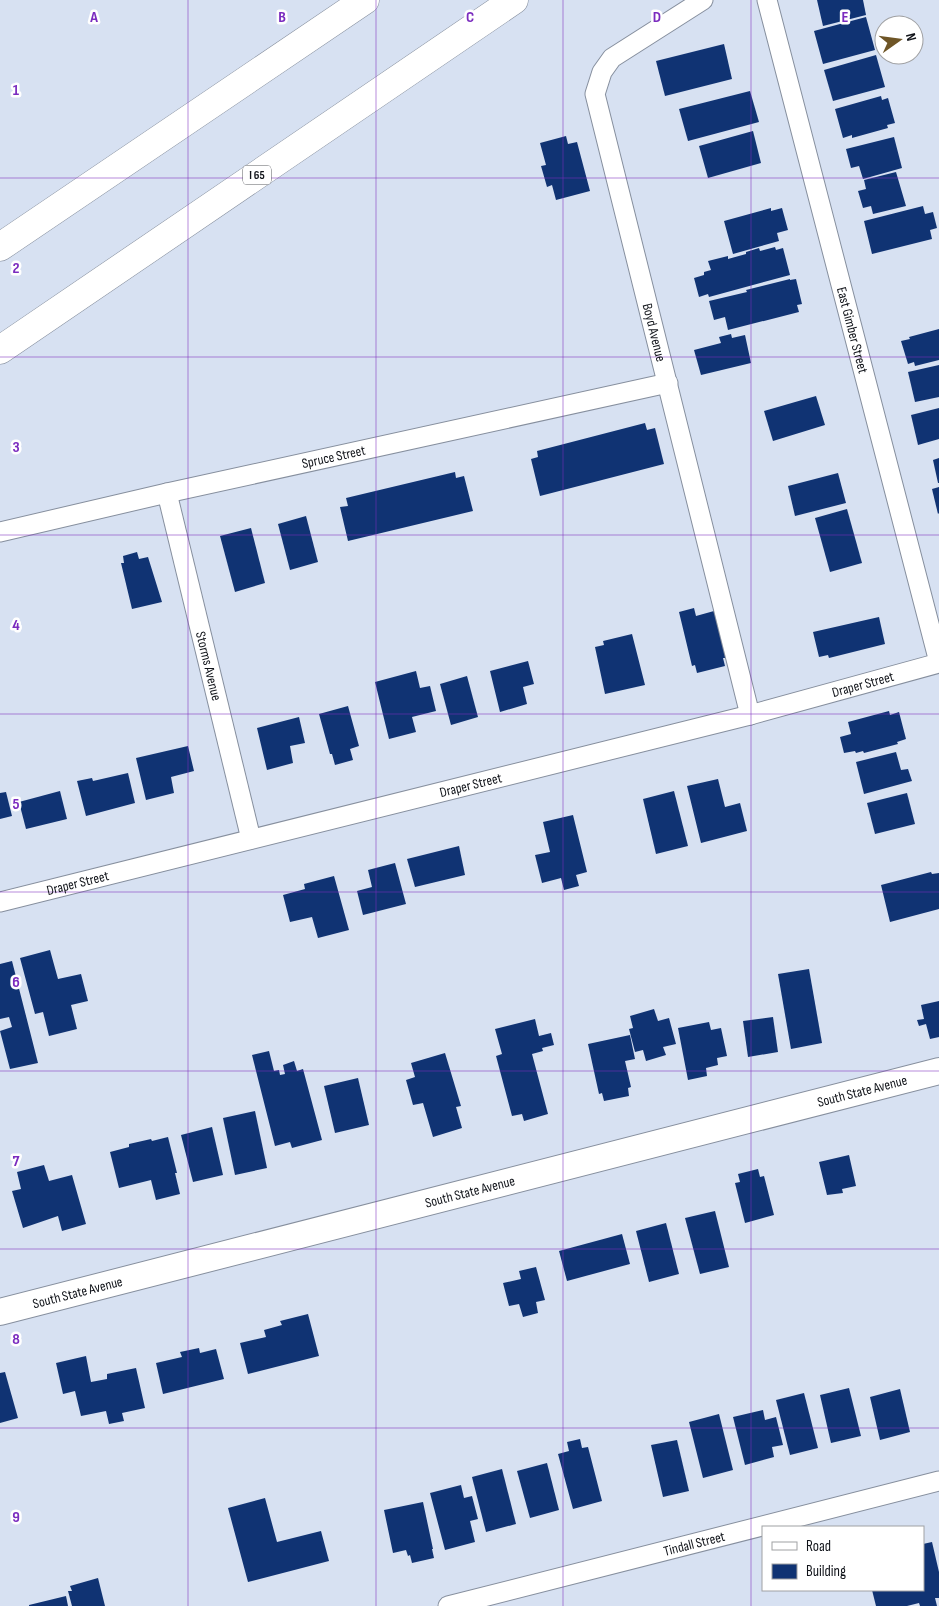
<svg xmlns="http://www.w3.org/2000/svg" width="939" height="1606" viewBox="0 0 939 1606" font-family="'Sofia Sans Condensed',sans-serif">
<rect width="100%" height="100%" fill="#d7e1f2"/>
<g fill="#103373">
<polygon points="817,0 863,0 866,15 823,26"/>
<polygon points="866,17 875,50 823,64 814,31"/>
<polygon points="724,44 732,79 665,96 656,61"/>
<polygon points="876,55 885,87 833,101 824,70"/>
<polygon points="750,91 759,122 688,141 679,109"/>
<polygon points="881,96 882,100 888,98 895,123 887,125 888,128 852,138 852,135 843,138 835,109"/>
<polygon points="753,131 761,163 708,178 699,146"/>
<polygon points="566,136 568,144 577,142 590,191 556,200 552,185 547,187 541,166 546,165 540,143"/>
<polygon points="894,137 902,168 863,179 859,166 851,168 846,149"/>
<polygon points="896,172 906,206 873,214 871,206 863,208 858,191 866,189 864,180"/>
<polygon points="923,206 925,214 933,212 937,228 930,230 932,239 872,254 864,221"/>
<polygon points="771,208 771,211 782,208 788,230 777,233 779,241 733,254 724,221"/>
<polygon points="775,247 776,250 783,248 790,275 709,297 708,294 699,297 694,278 704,275 704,272 711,270 708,261 728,256 728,259 746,254 746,252 759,248 760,251"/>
<polygon points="790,279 790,280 796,279 802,304 797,305 799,312 728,330 725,317 714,320 709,301 747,292 746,290"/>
<polygon points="939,329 939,360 915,366 914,362 908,364 901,341 910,339 909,337"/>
<polygon points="731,334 732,338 745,335 751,363 701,375 694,350 721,343 719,337"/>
<polygon points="939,365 939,397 915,402 908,372"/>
<polygon points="816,396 825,425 773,441 764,411"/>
<polygon points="939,408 939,439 918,445 911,415"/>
<polygon points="645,423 647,430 655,428 664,464 540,496 531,459 538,457 537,451"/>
<polygon points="939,458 939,483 938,483 933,460"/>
<polygon points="455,472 456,478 464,476 473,511 348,541 340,507 348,506 346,498"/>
<polygon points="838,473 846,503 795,516 788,486"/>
<polygon points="939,487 939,513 938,514 932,489"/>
<polygon points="847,509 862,563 830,572 815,518"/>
<polygon points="306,516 318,562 290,570 278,524"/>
<polygon points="251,528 265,583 235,592 220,536"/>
<polygon points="137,552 139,559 148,557 162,602 132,609 121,563 124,563 123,556"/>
<polygon points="694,608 696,616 714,611 726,658 723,658 725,666 697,673 695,665 692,666 679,612"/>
<polygon points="879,617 885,644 829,658 828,655 819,657 813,632"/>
<polygon points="632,634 645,685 605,694 595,647 604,645 603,641"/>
<polygon points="528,661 534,684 523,687 527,704 500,712 490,671"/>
<polygon points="416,671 420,688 430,686 436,711 412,717 416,732 389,739 375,682"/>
<polygon points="467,676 478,717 451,725 440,684"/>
<polygon points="348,706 359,746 350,749 353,760 335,765 332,754 330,754 319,714"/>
<polygon points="889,711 890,715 899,712 906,739 897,742 898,744 864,753 863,751 856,753 855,751 844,753 840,737 851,734 848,722"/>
<polygon points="299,717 305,743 290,746 293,763 267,770 257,728"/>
<polygon points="188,746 194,771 171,777 174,793 146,800 136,758"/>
<polygon points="896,752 901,770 908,769 912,781 864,794 856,762"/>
<polygon points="128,773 135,803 86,816 77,781 92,778 93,781"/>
<polygon points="718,779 725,807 740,803 747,831 701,843 687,786"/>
<polygon points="60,791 67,819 26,829 19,802"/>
<polygon points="674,791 688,846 656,854 643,799"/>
<polygon points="6,792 12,816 0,819 0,793"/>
<polygon points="907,793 915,824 875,834 867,803"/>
<polygon points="573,815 587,872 576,875 579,886 564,890 561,878 542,883 535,855 550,852 543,822"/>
<polygon points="459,846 465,875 415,887 407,859"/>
<polygon points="395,863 406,904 363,915 357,891 372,887 368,870"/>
<polygon points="931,872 932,874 939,873 939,909 890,922 881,885"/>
<polygon points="334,876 349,930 318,938 312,917 290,922 283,895 305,889 304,884"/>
<polygon points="50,950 58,979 81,974 88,1001 71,1005 77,1029 49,1036 43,1012 35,1014 20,958"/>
<polygon points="12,961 38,1063 10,1069 0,1031 12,1027 9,1017 0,1019 0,964"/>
<polygon points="809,969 822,1043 791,1049 778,974"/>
<polygon points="939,1001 939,1037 930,1039 926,1024 919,1026 917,1020 924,1019 921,1005"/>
<polygon points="654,1009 658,1021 669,1018 676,1044 663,1047 666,1055 646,1061 643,1050 635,1052 629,1029 633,1028 630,1016"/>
<polygon points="773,1017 778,1052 748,1057 743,1021"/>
<polygon points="535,1019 539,1036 551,1033 554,1045 542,1048 543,1051 532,1054 548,1114 524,1121 522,1114 512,1116 496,1056 502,1054 495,1029"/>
<polygon points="709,1022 711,1030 721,1028 727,1056 717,1058 718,1065 706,1068 707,1076 688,1080 678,1028"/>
<polygon points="630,1035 635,1059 625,1061 631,1087 628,1088 629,1096 604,1101 602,1093 599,1094 588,1044"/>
<polygon points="269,1051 274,1071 279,1070 280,1075 285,1074 283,1065 294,1061 297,1071 303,1069 322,1140 292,1148 290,1142 275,1146 252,1055"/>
<polygon points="445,1053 461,1106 456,1107 462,1128 433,1137 423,1103 413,1105 406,1080 415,1077 411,1063"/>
<polygon points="358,1078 369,1125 335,1133 324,1086"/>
<polygon points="255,1111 267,1168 235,1175 223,1118"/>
<polygon points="212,1127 223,1175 193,1182 181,1135"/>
<polygon points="168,1137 177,1173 175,1173 180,1194 156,1200 151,1180 119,1188 110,1152 129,1147 129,1144 151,1139 152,1141"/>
<polygon points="849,1155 856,1186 842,1189 843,1193 827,1195 819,1162"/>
<polygon points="44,1165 49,1181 72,1175 86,1224 62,1231 58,1216 23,1228 12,1191 21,1189 17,1172"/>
<polygon points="758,1169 760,1177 764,1176 774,1215 745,1223 735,1183 740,1182 738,1174"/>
<polygon points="715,1211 729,1267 700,1274 685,1218"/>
<polygon points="666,1223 679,1274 649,1282 636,1231"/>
<polygon points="622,1234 630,1264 567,1281 559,1251"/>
<polygon points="536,1267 545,1300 536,1302 538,1313 523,1317 519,1304 509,1306 503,1283 521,1279 519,1271"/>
<polygon points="308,1314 319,1356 248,1374 240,1343 266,1337 264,1330 282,1325 280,1321"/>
<polygon points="199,1348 200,1353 216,1349 224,1379 163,1394 156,1363 182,1357 180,1352"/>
<polygon points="86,1356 91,1382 107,1379 107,1374 136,1368 145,1408 122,1413 124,1421 109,1424 106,1411 81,1416 75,1391 63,1394 56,1363"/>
<polygon points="5,1372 18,1418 0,1423 0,1373"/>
<polygon points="849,1388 861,1436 831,1443 820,1395"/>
<polygon points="900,1389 910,1432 880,1440 870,1397"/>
<polygon points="804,1393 818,1448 790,1455 776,1400"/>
<polygon points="763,1410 765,1420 776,1417 783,1445 772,1447 774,1457 745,1465 733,1417"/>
<polygon points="719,1414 733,1470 703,1478 689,1422"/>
<polygon points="580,1439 582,1448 588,1447 602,1501 573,1509 558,1454 569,1451 567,1442"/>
<polygon points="677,1440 689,1491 663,1497 651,1445"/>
<polygon points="547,1463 559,1510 530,1518 517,1471"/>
<polygon points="502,1469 516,1524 486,1532 472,1477"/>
<polygon points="461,1485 464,1498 472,1496 478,1519 470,1521 475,1542 445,1550 430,1493"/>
<polygon points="265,1498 277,1542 321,1531 329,1561 248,1582 228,1508"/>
<polygon points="423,1502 433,1549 432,1549 434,1558 412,1563 410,1555 408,1556 406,1550 393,1553 384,1510"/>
<polygon points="932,1542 939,1572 939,1598 935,1598 937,1606 920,1606 919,1603 907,1606 876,1606 872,1590 923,1590 923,1544"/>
<polygon points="98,1578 105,1606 72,1606 68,1591 72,1591 70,1586"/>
<polygon points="66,1596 68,1606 29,1606 29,1605"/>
</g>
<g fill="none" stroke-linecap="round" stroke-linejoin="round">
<defs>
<g id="street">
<path id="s1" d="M703,0L612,58L602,72L595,94L750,715"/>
<path id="s2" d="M767,0L939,662"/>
<path id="s3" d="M167,493L251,839"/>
<path id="s4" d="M0,532L167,493L668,383"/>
<path id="s5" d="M0,902L750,715L939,663"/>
<path id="s6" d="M448,1606L939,1481"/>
</g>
<g id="secondary">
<path id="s7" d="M0,1312L939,1071"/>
</g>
<g id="highway">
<polyline points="0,247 365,0"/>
<polyline points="0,350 514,0"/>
</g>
</defs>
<use href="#street" stroke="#868f9e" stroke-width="21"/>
<use href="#secondary" stroke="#868f9e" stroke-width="28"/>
<use href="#highway" stroke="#868f9e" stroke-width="29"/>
<use href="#street" stroke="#fff" stroke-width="19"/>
<use href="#secondary" stroke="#fff" stroke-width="26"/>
<use href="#highway" stroke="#fff" stroke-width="28"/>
</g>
<path fill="none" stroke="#7b2cbf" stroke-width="1" stroke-opacity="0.55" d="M188,0V1606M376,0V1606M563,0V1606M751,0V1606M0,178H939M0,357H939M0,535H939M0,714H939M0,892H939M0,1071H939M0,1249H939M0,1428H939"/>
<g text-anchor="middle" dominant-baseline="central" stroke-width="5" stroke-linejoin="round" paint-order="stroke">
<rect fill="#fff" stroke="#585a5f" stroke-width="1" x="243" y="165.5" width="28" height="19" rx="4"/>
<g font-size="12" font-weight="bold" fill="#11141a">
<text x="257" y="175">I 65</text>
</g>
<g font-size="14" fill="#11141a" stroke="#fff">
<text stroke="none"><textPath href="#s2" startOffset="341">East Gimber Street</textPath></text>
<text stroke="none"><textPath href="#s1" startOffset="394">Boyd Avenue</textPath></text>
<text stroke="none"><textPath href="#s4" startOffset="342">Spruce Street</textPath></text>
<text stroke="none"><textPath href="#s3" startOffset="178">Storms Avenue</textPath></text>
<text stroke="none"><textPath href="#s5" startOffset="890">Draper Street</textPath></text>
<text stroke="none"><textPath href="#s5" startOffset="485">Draper Street</textPath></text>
<text stroke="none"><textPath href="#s5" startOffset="80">Draper Street</textPath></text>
<text stroke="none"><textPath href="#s7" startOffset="890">South State Avenue</textPath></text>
<text stroke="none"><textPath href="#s7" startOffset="485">South State Avenue</textPath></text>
<text stroke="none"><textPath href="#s7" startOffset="80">South State Avenue</textPath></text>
<text stroke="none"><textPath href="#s6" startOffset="254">Tindall Street</textPath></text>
</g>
</g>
<g font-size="16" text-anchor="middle" font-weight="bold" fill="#7b2cbf" stroke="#fff" stroke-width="5" stroke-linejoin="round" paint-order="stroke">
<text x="94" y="22">A</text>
<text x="282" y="22">B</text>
<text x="470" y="22">C</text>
<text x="657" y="22">D</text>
<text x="845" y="22">E</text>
<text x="16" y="95">1</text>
<text x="16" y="273">2</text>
<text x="16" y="452">3</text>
<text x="16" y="630">4</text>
<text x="16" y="809">5</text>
<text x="16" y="987">6</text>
<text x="16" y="1166">7</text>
<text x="16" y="1344">8</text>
<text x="16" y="1522">9</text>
</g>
<rect x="762" y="1526" width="162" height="65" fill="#ffffff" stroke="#a0a1a3"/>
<rect x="772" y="1542" width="25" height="8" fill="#ffffff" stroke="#a0a1a3"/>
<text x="806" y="1551" font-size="15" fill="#11141a">Road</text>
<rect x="772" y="1564" width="25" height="15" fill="#103373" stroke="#a0a1a3"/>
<text x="806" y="1576" font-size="15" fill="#11141a">Building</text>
<g transform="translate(899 40) rotate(76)"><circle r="24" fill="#ffffff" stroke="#a0a1a3"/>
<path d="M0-4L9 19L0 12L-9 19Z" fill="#6e5526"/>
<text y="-8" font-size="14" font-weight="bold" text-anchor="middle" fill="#11141a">N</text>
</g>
</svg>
